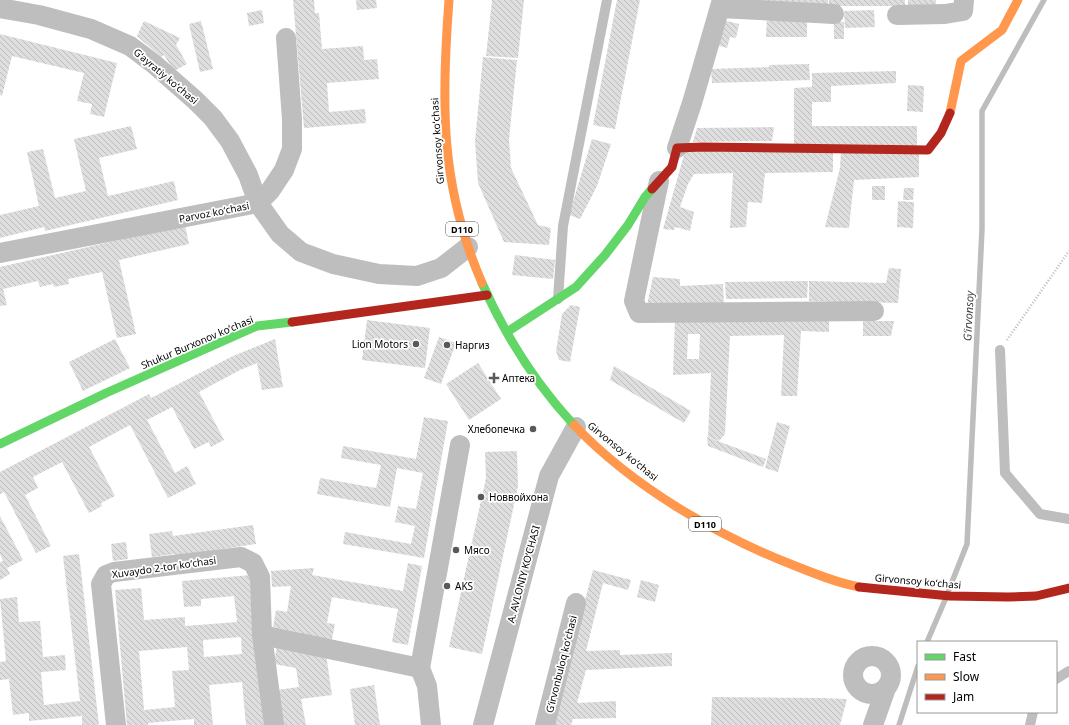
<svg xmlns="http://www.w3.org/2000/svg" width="1069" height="725" viewBox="0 0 1069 725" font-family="'Noto Sans',sans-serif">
<defs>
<pattern id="building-back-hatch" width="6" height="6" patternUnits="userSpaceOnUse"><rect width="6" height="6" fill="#dedede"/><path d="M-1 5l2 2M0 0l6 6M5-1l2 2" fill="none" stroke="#bdbdbd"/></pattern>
</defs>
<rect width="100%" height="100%" fill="#fff"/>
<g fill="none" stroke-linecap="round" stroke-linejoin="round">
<g stroke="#bdbdbd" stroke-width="5.5">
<polyline points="948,592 967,544 982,229 982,111 1044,0"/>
<polyline points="927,642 945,600"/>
<polyline points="899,725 918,666"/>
</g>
</g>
<g fill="url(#building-back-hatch)" fill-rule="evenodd">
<polygon points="293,0 314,0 315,13 319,13 322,49 363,46 364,60 377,59 379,79 327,83 329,112 365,109 366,123 304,128"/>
<polygon points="356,0 376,0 377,8 357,10"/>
<polygon points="492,0 524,0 518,58 486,56"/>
<polygon points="617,0 640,0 615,129 593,125"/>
<polygon points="729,0 828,0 828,5"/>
<rect x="829" y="0" width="76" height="6"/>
<polygon points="908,0 936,0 936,6 908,7"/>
<polygon points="262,10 264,23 249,26 247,13"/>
<polygon points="874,10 875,27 845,28 844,11"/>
<polygon points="767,18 807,19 807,37 766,37"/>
<polygon points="719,19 739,24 736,38 730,37 727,48 713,44"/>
<polygon points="144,21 180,38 176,45 187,64 174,71 164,55 161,57 137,36"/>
<polygon points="201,21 213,69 200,72 189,24"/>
<rect x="834" y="22" width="10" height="17"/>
<polygon points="0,34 117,63 104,117 90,114 92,104 77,101 84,73 12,56 2,96 0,95"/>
<polygon points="483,57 517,60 509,139 511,168 538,225 551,228 549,245 504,242 478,183 475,141"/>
<polygon points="809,64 810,80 712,83 711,69 769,67 769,65"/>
<polygon points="896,71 896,83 831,86 831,102 812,102 812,126 917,126 917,146 794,146 794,88 812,87 812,73"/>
<polygon points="908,85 924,86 923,112 907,111"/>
<polygon points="131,126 137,149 99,158 108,196 174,181 178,200 45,231 44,227 0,238 0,215 39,206 27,152 43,149 55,198 86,191 74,139"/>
<polygon points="774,127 772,141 693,142 697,128"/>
<polygon points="592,139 611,144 597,186 580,219 569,215"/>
<polygon points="686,148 833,152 833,172 765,173 762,203 748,202 746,227 730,228 733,173 694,174 688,184 680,207 694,212 690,231 675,227 674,230 663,229"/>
<polygon points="841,151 919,151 919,177 854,180 849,228 825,227 840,168"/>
<rect x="872" y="186" width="13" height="14"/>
<polygon points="904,188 914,188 913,200 903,200"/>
<polygon points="898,201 914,202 913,228 897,227"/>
<polygon points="185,225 189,244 119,260 136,334 117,338 102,272 68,279 69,284 54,287 53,284 40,287 38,281 3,289 7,305 0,306 0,267"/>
<polygon points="515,255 555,260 553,279 512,275"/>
<polygon points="889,268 901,269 898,303 809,301 809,281 886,283"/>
<polygon points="653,277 680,279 680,286 723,284 724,303 647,305"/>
<polygon points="808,281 807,298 726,299 725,282"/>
<polygon points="571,305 580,307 570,362 559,360 556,351 562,314"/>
<path d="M829,317V332L801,331L797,396H781L784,335L730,336L725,434L719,441L708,437L711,373L673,375L675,319ZM688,334H700L699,359H687Z"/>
<polygon points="367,320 430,328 425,368 362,360"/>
<polygon points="863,321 894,321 891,336 863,336"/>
<polygon points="439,337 456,343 441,384 424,378"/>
<polygon points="115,339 130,368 83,391 69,362"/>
<polygon points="275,339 283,387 262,390 257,363 240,370 199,392 224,440 211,447 209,442 194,449 172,407 147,420 175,473 187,466 196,484 168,498 130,425 89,447 115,496 101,503 102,506 89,513 62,462 33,477 38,488 25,495 51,546 36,553 4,492 0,494 0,472 149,394 151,398 233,356"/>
<polygon points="478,363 501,399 469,420 446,384"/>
<polygon points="614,366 691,411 684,423 610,380"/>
<polygon points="424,417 448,421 424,558 343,544 345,532 411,544 415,526 395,522 398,506 416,509 423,473 397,468 390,507 317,494 320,478 376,488 381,465 341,458 343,446 416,459"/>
<polygon points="777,422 790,426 778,472 765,468"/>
<polygon points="707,437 766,459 763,467 708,446"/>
<polygon points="517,451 518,486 482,654 449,647 486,478 485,452"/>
<polygon points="0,516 23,560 7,568 10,574 0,580 0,562 3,561 0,554"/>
<polygon points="253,525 256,544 175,556 175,554 152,557 149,534 172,531 173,536"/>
<polygon points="126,542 128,559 113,561 111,544"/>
<polygon points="79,554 99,725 82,725 82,716 29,721 29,713 13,715 9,679 0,680 0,662 6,661 0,599 17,597 19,622 40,621 43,657 65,655 66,670 41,672 44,705 80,701 63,556"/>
<polygon points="408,563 422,566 408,645 392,642 398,609 332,597 327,623 335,624 331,644 301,638 302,633 273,627 276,610 287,612 291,586 272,587 271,571 314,568 312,575 403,591"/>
<polygon points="593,570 631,580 628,590 603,583 586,651 620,650 620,655 672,653 672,666 586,670 577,703 616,701 616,718 573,719 571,725 552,725"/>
<path d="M251,575L264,725H246L242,682L209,685L213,725H194V719L148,723V725H127L115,590L141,588L144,620L185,617V626L237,622L234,596L201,599V606L184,607L182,581ZM241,637L242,654L204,657L203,640ZM187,647L189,670L172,671L175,707L144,710L139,651Z"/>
<polygon points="641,580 659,585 655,602 637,597"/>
<polygon points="277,645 326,654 332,695 301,699 306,725 282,725 277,690 299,687 296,668 274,664"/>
<polygon points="374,685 380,725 355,725 350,689"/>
<polygon points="712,697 820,698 847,699 840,725 711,725"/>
</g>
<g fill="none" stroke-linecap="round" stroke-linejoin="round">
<polyline stroke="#b9b9b9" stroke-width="2.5" stroke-dasharray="1 2" stroke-linecap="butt" points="1007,340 1069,251"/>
<g stroke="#bebebe" stroke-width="10">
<polyline points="558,299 563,226 607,0"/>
<polyline points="1000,350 1005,473 1040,514 1069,519"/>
<polyline points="1056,679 1069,671"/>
<polyline points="1030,725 1033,712"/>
</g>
<g stroke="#bebebe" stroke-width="20">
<polyline points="0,8 39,15 91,29 130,46 154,64 195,100 213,118 230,141 248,175 258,203 270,191 284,170 292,149 292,119 286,38"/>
<polyline points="720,8 834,14"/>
<polyline points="897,15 945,14 963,11 964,0"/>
<polyline points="677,148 692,103 722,0"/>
<polyline points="659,181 634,301 639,313 874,311"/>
<polyline points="0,253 258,203 280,234 301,252 333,264 379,274 417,276 441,268 468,247"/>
<polyline points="262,635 420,668 460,445"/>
<circle cx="872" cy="675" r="19"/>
<polyline points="420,668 427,686 431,725"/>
<polyline points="116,725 101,584 106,575 114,572 241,557 253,563 260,577 262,635 274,725"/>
<polyline points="483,725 549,476 576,427"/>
<polyline points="545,725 576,603"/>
<polyline points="873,725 885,691"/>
</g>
<g stroke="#63d668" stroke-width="9">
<path d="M482,283C505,335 535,383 574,425"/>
<polyline points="507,332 576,287 605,255 628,225 645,197 652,189"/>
<polyline points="0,444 106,393 257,326 292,322"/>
</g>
<g stroke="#ff974d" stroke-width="9">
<path d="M449,0C441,104 440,186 482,283"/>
<polyline points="950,113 961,61 1002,30 1018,0"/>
<path d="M574,425C633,487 719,537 798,567C818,575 838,583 859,587"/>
</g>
<g stroke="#b3261e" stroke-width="9">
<polyline points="652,189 672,167 677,148 703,147 928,150 941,133 950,113"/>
<polyline points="292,322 487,295"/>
<polyline points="859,587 950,596 1008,597 1036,596 1069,588"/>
</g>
</g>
<g fill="#595959" stroke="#fff" stroke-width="1.5">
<circle cx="416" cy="344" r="4"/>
<circle cx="447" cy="345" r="4"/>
<path d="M492 372h4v4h4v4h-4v4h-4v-4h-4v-4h4z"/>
<circle cx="533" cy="429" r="4"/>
<circle cx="481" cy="497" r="4"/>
<circle cx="456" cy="550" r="4"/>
<circle cx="447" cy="586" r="4"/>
</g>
<g text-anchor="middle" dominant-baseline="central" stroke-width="3.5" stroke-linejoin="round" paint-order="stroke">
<g fill="#fff" stroke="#4c4c4c" stroke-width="1">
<rect x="446" y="222" width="32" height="14" rx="3"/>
<rect x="689" y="517" width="32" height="14" rx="3"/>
</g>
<g font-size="9" font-weight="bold" fill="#000">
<text x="462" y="229">D110</text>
<text x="705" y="524">D110</text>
</g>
<g font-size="10" fill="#000" stroke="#fff">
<text transform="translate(166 76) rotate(40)">Gʻayratiy koʻchasi</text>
<text transform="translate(437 141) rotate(-94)">Girvonsoy koʻchasi</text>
<text transform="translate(214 212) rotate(-11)">Parvoz koʻchasi</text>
<text transform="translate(197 342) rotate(-23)">Shukur Burxonov koʻchasi</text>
<text transform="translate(623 451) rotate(39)">Girvonsoy koʻchasi</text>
<text transform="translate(164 567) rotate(-8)">Xuvaydo 2-tor koʻchasi</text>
<text transform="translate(523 574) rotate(-75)">A. AVLONIY KO‘CHASI</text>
<text transform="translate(918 581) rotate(5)">Girvonsoy koʻchasi</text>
<text transform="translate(561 664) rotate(-76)">Gʻirvonbuloq koʻchasi</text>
</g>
<g font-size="10" fill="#000" stroke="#fff" text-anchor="start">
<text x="408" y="344" text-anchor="end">Lion Motors</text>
<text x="455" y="345">Наргиз</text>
<text x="502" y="378">Аптека</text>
<text x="525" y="429" text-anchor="end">Хлебопечка</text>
<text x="489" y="497">Новвойхона</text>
<text x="464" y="550">Мясо</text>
<text x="455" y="586">AKS</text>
</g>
<g font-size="11" font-style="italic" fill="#424242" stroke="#fff">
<text transform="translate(968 316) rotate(-87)">G‘irvonsoy</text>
</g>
</g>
<rect x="917" y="641" width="140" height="72" fill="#ffffff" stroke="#999999"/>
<rect x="925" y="654" width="20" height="6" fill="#63d668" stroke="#999999"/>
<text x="953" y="661" font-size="12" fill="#000000">Fast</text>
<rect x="925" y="674" width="20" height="6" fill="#ff974d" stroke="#999999"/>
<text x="953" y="681" font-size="12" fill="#000000">Slow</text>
<rect x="925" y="694" width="20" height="6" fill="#b3261e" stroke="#999999"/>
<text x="953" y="701" font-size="12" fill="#000000">Jam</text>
</svg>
